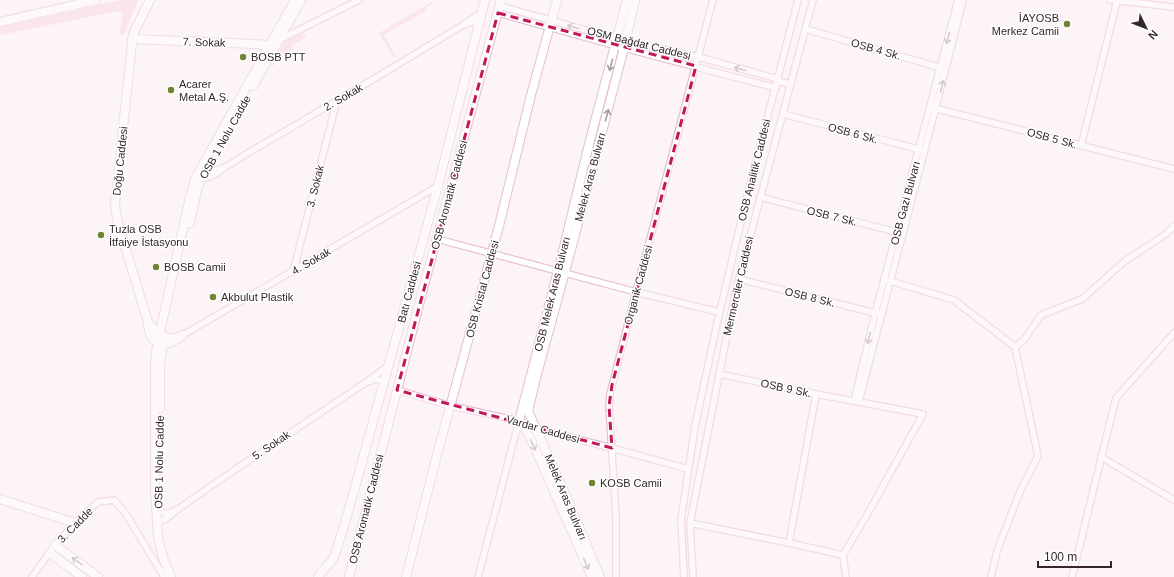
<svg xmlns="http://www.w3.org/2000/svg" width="1174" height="577" viewBox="0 0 1174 577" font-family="Helvetica,sans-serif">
<rect width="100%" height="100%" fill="#fcf4f7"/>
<g fill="#f9d3e2">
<polygon points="120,0 138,0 138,1 124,34 119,34 123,15 118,11 0,35 0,27"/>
<polygon points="433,1 434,2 425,8 426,11 384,35 395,56 394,58 379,33"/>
<polygon points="304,32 306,37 292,45 291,50 280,55 273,66 271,65 284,41"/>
</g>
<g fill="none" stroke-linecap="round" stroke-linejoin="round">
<defs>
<g id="street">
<polyline points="1110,0 1174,7"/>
<polyline points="500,6 618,39 698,57 778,79"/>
<polyline points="498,13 624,48 776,88"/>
<polyline points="479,23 473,22 463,25 482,12"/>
<polyline points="805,29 942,68"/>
<polyline points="279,40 359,0"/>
<polyline points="777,81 791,84"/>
<polyline points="934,108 1174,169"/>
<polyline points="783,114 922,150"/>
<polyline points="1081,146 1117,1"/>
<polyline points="224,168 248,153 372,80 463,25"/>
<path d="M200,176C209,181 217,173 224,168L213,171L206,168"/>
<polyline points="760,197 900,233"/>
<polyline points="437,239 636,292 719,312"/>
<polyline points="293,272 337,100"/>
<polyline points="739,279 879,314"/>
<polyline points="887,280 954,300 1015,347 1038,456 1021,489 997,551 991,577"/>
<polyline points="183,335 438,186"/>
<polyline points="1015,347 1024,340 1041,315 1082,299 1125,261 1166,234 1174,226"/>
<polyline points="719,374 816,394 923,414 867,515 843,555 846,577"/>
<polyline points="384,382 376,379 365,383 388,366"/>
<polyline points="397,390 451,406 519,421 537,429 612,448 688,469"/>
<polyline points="854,401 875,314 958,0"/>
<path d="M859,402C893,268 930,134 963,0"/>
<polyline points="1101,457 1174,500"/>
<polyline points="178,509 233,471 365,383"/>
<path d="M157,522L164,520L178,509C171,512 165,517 160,510"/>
<polyline points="690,523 789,543 843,555"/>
<polyline points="789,543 816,394"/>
<polyline points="32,577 55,545 81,517 98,502 114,500 126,514 164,577"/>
<polyline points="478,577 519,421"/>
<polyline points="616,577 616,516 609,406 610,394 636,292 713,0"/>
<polyline points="684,577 681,520 695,426 718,319 748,192 798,0"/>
<polyline points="693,577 690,523 736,289 813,0"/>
<polyline points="1072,577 1116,398 1174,333"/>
</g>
<g id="secondary">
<polyline points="0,22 96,0"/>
<polyline points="132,39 255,44 268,45 272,43"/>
<polyline points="253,86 301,0"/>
<polyline points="190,223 197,190 203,174"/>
<polyline points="148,322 120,230 116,213 115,205 132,43 134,32 150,0"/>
<path d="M148,322C153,329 163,339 173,338C177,338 180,336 183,335C166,349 149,347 148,322Z"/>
<polyline points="160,408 160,364 163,345"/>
<polyline points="0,499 75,523"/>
<polyline points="55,545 98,577"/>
<polyline points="50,553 82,577"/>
<polyline points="171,577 163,558 158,537 155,490 155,365 156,352 160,332 190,197 195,179 295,0"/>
<path d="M318,577C323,569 331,564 335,555L349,509L438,186L485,0"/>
<polyline points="349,577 423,289 501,0"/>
<polyline points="406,577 437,455 499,226 531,95 557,0"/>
<polyline points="592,577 530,437 519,421 561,259 589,144 627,0"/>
<polyline points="600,577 569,503 528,411 536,378 572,246 624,48 635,0"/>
</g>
</defs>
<use href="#street" stroke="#e6bfcf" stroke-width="8"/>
<use href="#secondary" stroke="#e6bfcf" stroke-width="10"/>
<use href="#street" stroke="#fff" stroke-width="5.5"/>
<use href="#secondary" stroke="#fff" stroke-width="8"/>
</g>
<defs><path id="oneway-shaft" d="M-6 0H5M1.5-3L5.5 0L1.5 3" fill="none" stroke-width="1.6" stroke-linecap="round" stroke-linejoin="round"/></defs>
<g stroke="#a49da0">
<use href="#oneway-shaft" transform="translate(573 27) rotate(-165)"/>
<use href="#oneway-shaft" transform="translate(948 38) rotate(105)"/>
<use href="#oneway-shaft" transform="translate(611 65) rotate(105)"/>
<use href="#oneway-shaft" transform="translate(740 69) rotate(-165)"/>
<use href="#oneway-shaft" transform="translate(942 86) rotate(-76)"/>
<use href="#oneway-shaft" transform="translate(607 115) rotate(-75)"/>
<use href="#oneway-shaft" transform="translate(869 338) rotate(104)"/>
<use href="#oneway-shaft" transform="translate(533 445) rotate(66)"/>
<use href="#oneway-shaft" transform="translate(77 561) rotate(-144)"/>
<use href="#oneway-shaft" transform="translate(586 564) rotate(67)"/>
</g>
<path d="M0 0H1174V577H0ZM498,13L696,66L612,385L609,406L612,448L397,390Z" fill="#fcf4f7" fill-opacity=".55" fill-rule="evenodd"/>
<path fill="none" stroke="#c2185b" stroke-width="3" stroke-dasharray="8 5" stroke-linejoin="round" d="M498,13L696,66L612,385L609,406L612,448L397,390Z"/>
<g fill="#708435" stroke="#fff" stroke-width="1.5">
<circle cx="1067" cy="24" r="4"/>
<circle cx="243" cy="57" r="4"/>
<circle cx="171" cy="90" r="4"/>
<circle cx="101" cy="235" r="4"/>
<circle cx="156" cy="267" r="4"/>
<circle cx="213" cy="297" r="4"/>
<circle cx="592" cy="483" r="4"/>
</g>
<g text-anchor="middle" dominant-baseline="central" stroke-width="3" stroke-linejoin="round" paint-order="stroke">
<g font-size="11" fill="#34262c" stroke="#fff" text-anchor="start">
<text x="1059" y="18" text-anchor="end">İAYOSB<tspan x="1059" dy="13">Merkez Camii</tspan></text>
<text x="251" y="57">BOSB PTT</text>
<text x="179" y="84">Acarer<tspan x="179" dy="13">Metal A.Ş.</tspan></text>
<text x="109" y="229">Tuzla OSB<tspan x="109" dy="13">İtfaiye İstasyonu</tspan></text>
<text x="164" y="267">BOSB Camii</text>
<text x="221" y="297">Akbulut Plastik</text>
<text x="600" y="483">KOSB Camii</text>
</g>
<g font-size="11" fill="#34262c" stroke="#fff">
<text transform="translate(204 42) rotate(2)">7. Sokak</text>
<text transform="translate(639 43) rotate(14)">OSM Bağdat Caddesi</text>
<text transform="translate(876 49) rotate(16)">OSB 4 Sk.</text>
<text transform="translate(343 97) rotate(-30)">2. Sokak</text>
<text transform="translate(853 133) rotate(15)">OSB 6 Sk.</text>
<text transform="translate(225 137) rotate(-61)">OSB 1 Nolu Cadde</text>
<text transform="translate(1052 138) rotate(15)">OSB 5 Sk.</text>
<text transform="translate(120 161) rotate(-84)">Doğu Caddesi</text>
<text transform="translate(754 170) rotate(-76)">OSB Analitik Caddesi</text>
<text transform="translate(590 177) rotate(-75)">Melek Aras Bulvarı</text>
<text transform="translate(315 186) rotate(-76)">3. Sokak</text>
<text transform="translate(449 195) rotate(-75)">OSB Aromatik Caddesi</text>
<text transform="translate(905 203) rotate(-75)">OSB Gazi Bulvarı</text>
<text transform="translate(832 216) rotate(14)">OSB 7 Sk.</text>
<text transform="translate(311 261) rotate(-30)">4. Sokak</text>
<text transform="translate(638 285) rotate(-75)">Organik Caddesi</text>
<text transform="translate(738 286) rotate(-77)">Mermerciler Caddesi</text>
<text transform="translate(482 289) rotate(-75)">OSB Kristal Caddesi</text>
<text transform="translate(409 292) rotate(-75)">Batı Caddesi</text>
<text transform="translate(552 294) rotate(-76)">OSB Melek Aras Bulvarı</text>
<text transform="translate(810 297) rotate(14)">OSB 8 Sk.</text>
<text transform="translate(786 388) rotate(12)">OSB 9 Sk.</text>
<text transform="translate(543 429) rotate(16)">Vardar Caddesi</text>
<text transform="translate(271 445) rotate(-34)">5. Sokak</text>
<text transform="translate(159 462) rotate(-89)">OSB 1 Nolu Cadde</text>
<text transform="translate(566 497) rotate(67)">Melek Aras Bulvarı</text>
<text transform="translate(366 509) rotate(-76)">OSB Aromatik Caddesi</text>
<text transform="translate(75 525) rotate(-46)">3. Cadde</text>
</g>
</g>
<g transform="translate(1146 28) rotate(133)" stroke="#ffffff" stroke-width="3" paint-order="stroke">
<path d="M0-3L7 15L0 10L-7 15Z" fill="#34262c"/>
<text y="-6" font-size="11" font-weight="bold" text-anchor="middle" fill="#34262c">N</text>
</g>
<path d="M1038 561v6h73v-6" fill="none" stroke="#34262c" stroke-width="2"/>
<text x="1044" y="561" font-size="12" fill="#34262c" stroke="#ffffff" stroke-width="3" paint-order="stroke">100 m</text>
</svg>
